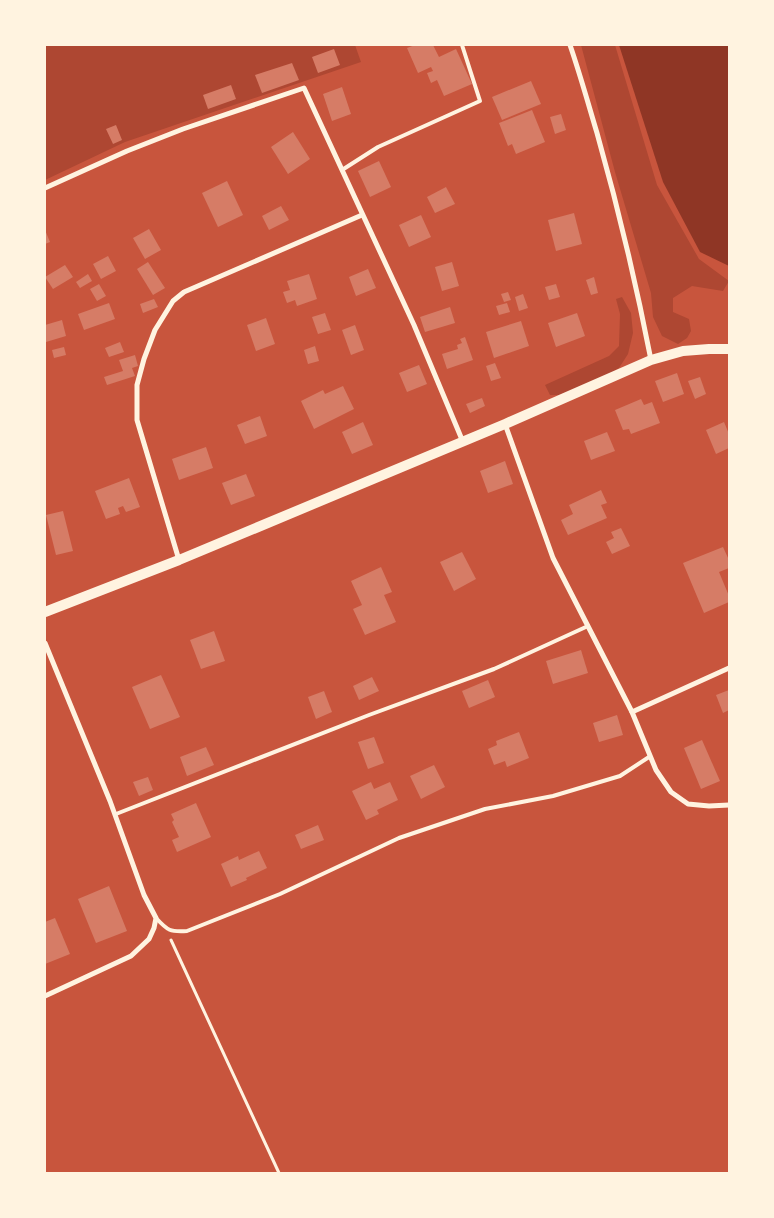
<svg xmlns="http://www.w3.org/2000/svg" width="774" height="1218" viewBox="0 0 774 1218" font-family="Ubuntu,sans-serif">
<rect width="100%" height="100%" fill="#c8553d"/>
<g fill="#ae4732">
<polygon points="45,45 355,45 361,62 125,142 45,180"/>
<polygon points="581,45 615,45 657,185 699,259 729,281 723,291 692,286 673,298 673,312 689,319 691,331 687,338 678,344 662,336 653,317 651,293 615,172"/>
<polygon points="622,297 631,313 633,333 628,354 619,368 605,377 559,395 550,395 545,385 609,356 619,346 620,314 616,299"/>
</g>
<polygon fill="#8f3625" points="619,45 729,45 729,266 700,252 663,182"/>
<g fill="#d67c66">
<polygon points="415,45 433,45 439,57 456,49 472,84 444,96 437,80 431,83 427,73 433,71 431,67 418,73 407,48"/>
<polygon points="334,49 340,65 318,73 312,57"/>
<polygon points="292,63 299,80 262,93 255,75"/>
<polygon points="531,81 541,104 502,120 492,97"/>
<polygon points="231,85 236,99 208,109 203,95"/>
<polygon points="342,87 351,114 332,121 323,94"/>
<polygon points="532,110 545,142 516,154 512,144 508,146 499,123"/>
<polygon points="561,114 566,130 555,134 550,117"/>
<polygon points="116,125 122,140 113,144 106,129"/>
<polygon points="293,132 310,159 288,174 271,147"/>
<polygon points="379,161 391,187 370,197 358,171"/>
<polygon points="227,181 243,215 218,227 202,193"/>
<polygon points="446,187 455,204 435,213 427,197"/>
<polygon points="281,206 289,220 269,230 262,216"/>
<polygon points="574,213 582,244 556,251 548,220"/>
<polygon points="421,215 431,237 409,247 399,225"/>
<polygon points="149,229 161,250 145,259 133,238"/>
<polygon points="45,230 50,242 45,244"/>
<polygon points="108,256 116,271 101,279 93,264"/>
<polygon points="148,262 165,288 153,295 137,269"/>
<polygon points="452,262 459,286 442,291 435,267"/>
<polygon points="65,265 73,277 53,289 45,277"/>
<polygon points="368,269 376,288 356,296 349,277"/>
<polygon points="88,274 92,281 80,288 76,282"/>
<polygon points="309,274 317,299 297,306 295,300 287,303 283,292 290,290 287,281"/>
<polygon points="594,277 598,293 591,295 586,280"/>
<polygon points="99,284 106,296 97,301 90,289"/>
<polygon points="556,284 560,297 549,300 545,287"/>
<polygon points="508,292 511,300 504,302 501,294"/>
<polygon points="523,294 528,308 519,311 515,297"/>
<polygon points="154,299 158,307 143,313 140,304"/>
<polygon points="109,303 115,319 84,330 78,314"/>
<polygon points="507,303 510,312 499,315 496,306"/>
<polygon points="450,307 455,323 425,332 420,317"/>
<polygon points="325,313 331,330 318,334 312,317"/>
<polygon points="577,313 585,336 556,347 548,323"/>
<polygon points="266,318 275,344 256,351 247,325"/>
<polygon points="62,320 66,336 46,342 45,325"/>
<polygon points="521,321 529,346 494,358 486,332"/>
<polygon points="355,325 364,350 351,355 342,330"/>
<polygon points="465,337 473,360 447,369 442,354 458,349 457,345 462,343 460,339"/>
<polygon points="120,342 124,352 109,357 105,348"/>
<polygon points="315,346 319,361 308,364 304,350"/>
<polygon points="64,347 66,355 54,358 52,350"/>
<polygon points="135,355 138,366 132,368 135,376 107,385 104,377 123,371 119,360"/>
<polygon points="495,363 501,378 491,381 486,366"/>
<polygon points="419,365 427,384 407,392 399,373"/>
<polygon points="677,373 684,394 663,402 655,381"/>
<polygon points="700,377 706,394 695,399 688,381"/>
<polygon points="343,386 354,409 314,429 301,401 323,390 325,394"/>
<polygon points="482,398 485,406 470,413 466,404"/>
<polygon points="641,399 644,405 652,402 660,423 631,434 629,429 623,430 615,410"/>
<polygon points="260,416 267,436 245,444 237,425"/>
<polygon points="363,422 373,445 352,454 342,432"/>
<polygon points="724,422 729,434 729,448 716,454 706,430"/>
<polygon points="607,432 615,451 591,460 584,441"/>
<polygon points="206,447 213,468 179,480 172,459"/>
<polygon points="505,461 513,484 488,493 480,471"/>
<polygon points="246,474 255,496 231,505 222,483"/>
<polygon points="129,478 140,507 126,512 123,506 118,508 120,514 106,519 95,491"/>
<polygon points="601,490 607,503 601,505 607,518 568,535 561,520 573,514 569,505"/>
<polygon points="63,511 73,551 56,555 46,515"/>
<polygon points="621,528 630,546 612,554 606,542 614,538 611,532"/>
<polygon points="723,547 729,560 729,568 719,572 729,596 729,602 704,613 683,563"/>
<polygon points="462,552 476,579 454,591 440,562"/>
<polygon points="381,567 392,592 384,595 396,622 365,635 353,609 362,605 351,581"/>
<polygon points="214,631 225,661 201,669 190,640"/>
<polygon points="581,650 588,673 553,684 546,661"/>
<polygon points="161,675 180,717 150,729 132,687"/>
<polygon points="372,677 379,691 359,700 353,686"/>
<polygon points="488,680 495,697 469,708 462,691"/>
<polygon points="729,690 729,710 723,713 716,695"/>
<polygon points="324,691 332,712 316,719 308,697"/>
<polygon points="617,715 623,735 599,742 593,723"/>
<polygon points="519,732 529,758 507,767 505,761 494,765 488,749 497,745 496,741"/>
<polygon points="374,737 384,763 368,769 358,742"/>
<polygon points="702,740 720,781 701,789 684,748"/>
<polygon points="206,747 214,765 187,776 180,757"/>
<polygon points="434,765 445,787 421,799 410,776"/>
<polygon points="148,777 153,790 139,796 133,782"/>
<polygon points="371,782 374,789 390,782 398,800 377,810 379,814 366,820 352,791"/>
<polygon points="196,803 211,837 177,852 172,840 179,837 172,822 174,820 171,814"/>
<polygon points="318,825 324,840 301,849 295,835"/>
<polygon points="259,851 267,868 246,878 247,880 231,887 221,864 238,856 239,860"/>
<polygon points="109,886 127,931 96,943 78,899"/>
<polygon points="55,918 70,954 45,964 45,922"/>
</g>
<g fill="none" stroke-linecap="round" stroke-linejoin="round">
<polyline stroke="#fff3e0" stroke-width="3" points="171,940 279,1173"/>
<g stroke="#fff3e0" stroke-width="4">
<polyline points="342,170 378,147 480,101 462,45"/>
<polyline points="116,814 369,715 494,669 588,626"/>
<path d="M156,918C168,931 170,932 187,931L280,894L399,838L485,809L553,796L620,776L649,757"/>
</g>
<g stroke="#fff3e0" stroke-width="5">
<path d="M570,45C580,74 588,103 597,133C618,207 636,283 651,360"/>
<polyline points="45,188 127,151 183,129 304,88 414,325 463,442"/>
<polyline points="505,424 553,558 632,712 656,770 671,792 688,804 709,806 729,805"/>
<polyline points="179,560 137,420 137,385 144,359 155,330 173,301 184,292 362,215"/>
<polyline points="45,643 110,801 144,895 156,918 154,928 149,939 131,956 45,996"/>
<polyline points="632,712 729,668"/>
</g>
<polyline stroke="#fff3e0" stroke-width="10" points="45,612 179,560 505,424 651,360 683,351 709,349 729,349"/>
</g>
<rect width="774" height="1218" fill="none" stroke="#fff3e0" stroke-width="92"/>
</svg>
